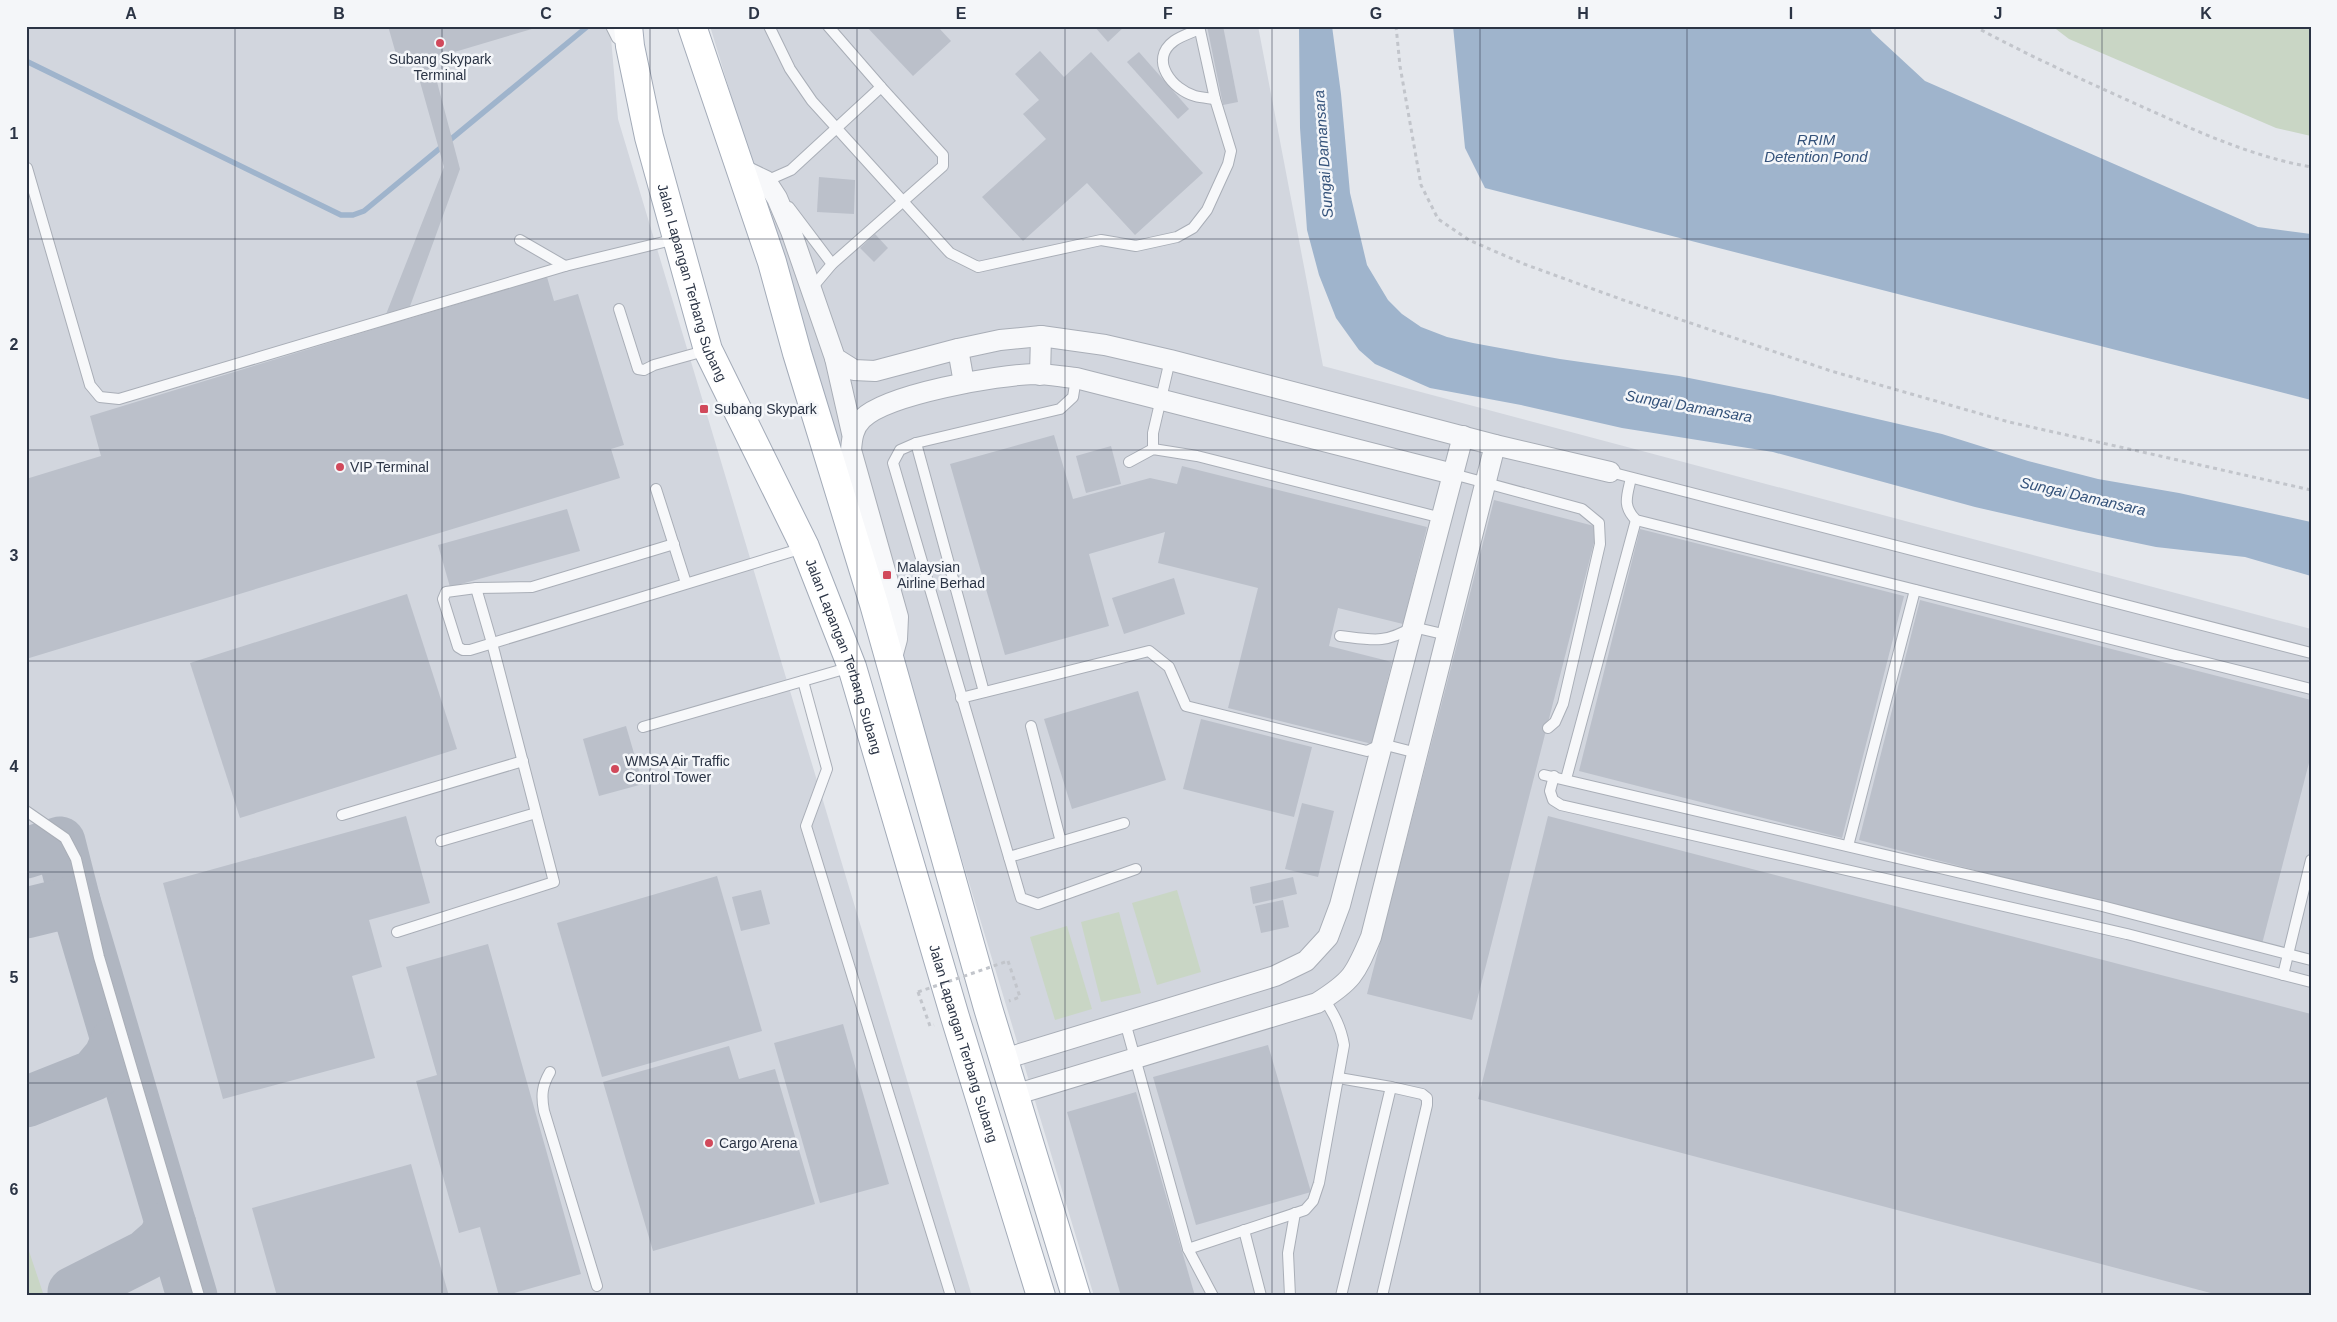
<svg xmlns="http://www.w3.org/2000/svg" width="2337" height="1322" viewBox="0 0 2337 1322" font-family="Arial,sans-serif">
<rect width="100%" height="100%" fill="#e4e7ec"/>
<g fill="#d2d6de">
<polygon points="26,26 610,26 618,119 972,1296 26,1296"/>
<polygon points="710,26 1258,26 1323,366 2311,629 2311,1296 1094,1296"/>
</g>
<g fill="#c9d6c5">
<polygon points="2052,26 2311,26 2311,136 2276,128 2069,39"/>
<polygon points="1177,890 1201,972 1157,985 1132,903"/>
<polygon points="1119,912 1141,993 1101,1002 1081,922"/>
<polygon points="1067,926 1092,1009 1055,1020 1030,937"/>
<polygon points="26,1242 44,1296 26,1296"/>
</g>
<g fill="#9fb4cc">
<polygon points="1299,26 1332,26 1341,94 1350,193 1367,265 1388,300 1402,314 1421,327 1447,337 1473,343 1560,359 1679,376 1774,395 1942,434 2028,461 2098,479 2179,493 2311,522 2311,576 2245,557 2156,547 2079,531 1975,507 1773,452 1622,428 1521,405 1430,388 1375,364 1359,350 1336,318 1319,275 1307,230 1300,128"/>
<polygon points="1453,26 1869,26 1872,32 1925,81 2258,227 2311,234 2311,400 1485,188 1465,148"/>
</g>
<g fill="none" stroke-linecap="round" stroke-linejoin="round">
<polyline stroke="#9fb4cc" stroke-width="5.5" points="26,61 341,215 353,215 364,211 588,26"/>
<g stroke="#b0b6c1" stroke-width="51">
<polyline points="26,853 60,842 75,901"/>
<polyline points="26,913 75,901 192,1296"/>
<polyline points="26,1102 94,1075 109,1057 116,1041"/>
<polyline points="73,1292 146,1255 162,1241 171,1225"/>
</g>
</g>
<g fill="#bbc0ca">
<polygon points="388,26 542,26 431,59 460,169 405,320 547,277 554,301 578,294 624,445 611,449 620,478 26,659 26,479 101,456 90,416 381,327 444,167 415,64 400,68"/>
<polygon points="866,26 937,26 951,41 913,76"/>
<polygon points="1094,26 1125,26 1108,42"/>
<polygon points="1207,26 1223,26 1238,102 1223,105"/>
<polygon points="1040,51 1064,77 1091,52 1203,173 1135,235 1087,183 1023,241 982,197 1046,139 1023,114 1039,100 1015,74"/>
<polygon points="1139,52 1189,109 1178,119 1127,62"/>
<polygon points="819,177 855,180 854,214 817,212"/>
<polygon points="875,234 888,248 874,262 860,248"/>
<polygon points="1054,435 1073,499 1150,478 1177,484 1182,466 1427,527 1403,624 1338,608 1329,646 1392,662 1372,744 1228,708 1258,588 1158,563 1165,532 1089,554 1109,626 1005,655 950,464"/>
<polygon points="1111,446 1121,484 1086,493 1076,456"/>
<polygon points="1494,500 1598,527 1472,1020 1367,994"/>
<polygon points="567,509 580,551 450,587 438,545"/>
<polygon points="1640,529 1904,596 1842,838 1579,771"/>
<polygon points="1174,578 1185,614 1124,634 1112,598"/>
<polygon points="407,594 457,749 240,818 190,663"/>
<polygon points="1920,600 2311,700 2311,755 2262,944 1859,840"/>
<polygon points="1138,691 1166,780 1072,809 1044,719"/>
<polygon points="1201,719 1312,747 1294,817 1183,789"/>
<polygon points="626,726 643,784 599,796 583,739"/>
<polygon points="1302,803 1334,811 1318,877 1285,869"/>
<polygon points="406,816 430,903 369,920 382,967 352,976 375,1058 223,1099 163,883"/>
<polygon points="1548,816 2311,1014 2311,1296 2222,1296 1478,1099"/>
<polygon points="717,876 762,1031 602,1077 557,923"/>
<polygon points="1293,877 1297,894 1253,904 1250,887"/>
<polygon points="761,890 770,924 741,931 732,897"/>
<polygon points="1283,900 1289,927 1261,933 1255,906"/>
<polygon points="488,944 581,1274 504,1296 499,1296 480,1227 459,1233 416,1081 437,1075 406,967"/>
<polygon points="843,1024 889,1184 820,1203 774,1043"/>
<polygon points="1268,1045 1311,1192 1196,1225 1153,1077"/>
<polygon points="729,1046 739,1079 775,1069 815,1204 653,1251 603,1082"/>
<polygon points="1136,1092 1195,1296 1121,1296 1067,1112"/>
<polygon points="411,1164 449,1296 277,1296 252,1208"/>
</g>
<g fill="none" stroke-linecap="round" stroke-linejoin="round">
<defs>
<g id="lane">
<polyline points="611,26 617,38 623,42"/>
<polyline points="769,26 790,69 812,101 950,253 978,267 1101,240 1136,246 1177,237 1193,228 1207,210 1228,164 1231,151 1215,99 1199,26"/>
<polyline points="828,26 881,87"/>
<path d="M1199,29C1191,33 1181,36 1174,41C1148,60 1173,90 1195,96C1202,98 1209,98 1215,99"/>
<polyline points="27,168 90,385 100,397 119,399 565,266 676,239"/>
<polyline points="766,181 791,170 881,87 943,155 943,166 832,264 811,289"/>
<polyline points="789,207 832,264"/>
<polyline points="520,240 565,266"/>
<polyline points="619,309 638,369 644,370 654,365 708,350"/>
<polyline points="1076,378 1073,397 1060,409 916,443 900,450 893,463 1021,898 1038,904 1136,869"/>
<polyline points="916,443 984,692"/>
<polyline points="1153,449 1153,433 1170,360"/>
<polyline points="1129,462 1153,449 1197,456 1442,518"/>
<polyline points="1610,472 2311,653"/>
<polyline points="1453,474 1582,509 1599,523 1600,544 1563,704 1555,722 1548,728"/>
<path d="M1631,478C1627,496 1622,506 1636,520L2311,689"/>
<polyline points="656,489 686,583"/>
<polyline points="674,544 532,587 476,588 446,592 443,599 458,647 463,650 470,650 803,548"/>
<path d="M1340,636C1373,640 1384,644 1413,627L1447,635"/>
<polyline points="803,681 827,769 806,826 951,1296"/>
<polyline points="961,698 1149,651 1169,667 1186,706 1367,751 1382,744 1417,753"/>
<polyline points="1031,726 1061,842"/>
<polyline points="643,727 851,667"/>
<polyline points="1544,775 2102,906 2311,960"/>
<polyline points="1554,776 1550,791 1553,800 1561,805 2127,934 2311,982"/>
<polyline points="1566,779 1636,520"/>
<polyline points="26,811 65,838 76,859 99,957 199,1296"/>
<polyline points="342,815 523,761"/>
<polyline points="441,841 536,813"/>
<polyline points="1848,846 1915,590"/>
<polyline points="1009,857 1124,823"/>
<polyline points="397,932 554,882 492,643 476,588"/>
<polyline points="2283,975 2311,860"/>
<polyline points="1125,1022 1188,1249 1213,1296"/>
<path d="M550,1072C542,1086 541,1095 544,1111L597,1286"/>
<polyline points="1339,1078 1391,1087"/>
<polyline points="1244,1230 1261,1296"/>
<path d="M1188,1249L1305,1210L1313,1201L1319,1183L1344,1045C1341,1027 1334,1014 1324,999"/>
<polyline points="1290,1296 1288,1253 1295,1213"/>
<polyline points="1341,1296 1391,1087 1422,1094 1427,1098 1427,1105 1382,1296"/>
</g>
<g id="street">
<polyline points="741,169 766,181 777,198 791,231 835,358 854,370 875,371 958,349 1000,340 1041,336 1105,345 1170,360 1495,445 1610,472"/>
<polyline points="958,349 964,383"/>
<polyline points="835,358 852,433"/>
<polyline points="1040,375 1041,336"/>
<path d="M891,661L897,639L898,617L851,450C852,438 853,428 862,419C887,394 998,375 1034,374C1048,374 1063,377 1076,378L1453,474"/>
<polyline points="1004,1059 1275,976 1306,961 1328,937 1340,905 1463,436"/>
<path d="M1014,1095L1317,1003C1352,981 1355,975 1371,937L1495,445"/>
</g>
<g id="primary">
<path id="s1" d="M628,26L630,46L649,137L708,350L805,547L852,667L955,1017L1041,1296"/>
<polyline points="692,26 772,262 797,353 874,604 988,1008 1076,1296"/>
</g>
</defs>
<use href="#lane" stroke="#a9aeb7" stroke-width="12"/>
<use href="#street" stroke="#a9aeb7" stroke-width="22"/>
<use href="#primary" stroke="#a3abb8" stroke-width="30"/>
<g stroke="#c2c5cb" stroke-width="3" stroke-dasharray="4 4" stroke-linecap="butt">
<polyline points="1396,26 1400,66 1421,185 1438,219 1469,240 1524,264 1626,301 1831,371 2009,422 2311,490"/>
<path d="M1974,26C2027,55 2081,79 2136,104C2192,129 2249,156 2311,167"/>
<polyline points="1008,961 1020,997 1009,1001"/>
<polyline points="918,992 930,1026 934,1025"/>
</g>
<use href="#lane" stroke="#f7f8fa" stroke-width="10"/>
<use href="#street" stroke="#f7f8fa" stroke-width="20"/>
<use href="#primary" stroke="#fff" stroke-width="28"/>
<polyline stroke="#c2c5cb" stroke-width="3" stroke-dasharray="4 4" stroke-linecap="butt" points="918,992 1008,961"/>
</g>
<path fill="none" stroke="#2b3445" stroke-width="1" stroke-opacity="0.55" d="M235,26V1296M442,26V1296M650,26V1296M857,26V1296M1065,26V1296M1272,26V1296M1480,26V1296M1687,26V1296M1895,26V1296M2102,26V1296M26,239H2311M26,450H2311M26,661H2311M26,872H2311M26,1083H2311"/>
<g fill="#d1495b" stroke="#f4f6f9" stroke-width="2">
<circle cx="440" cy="43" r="5"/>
<rect x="699" y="404" width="10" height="10" rx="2.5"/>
<circle cx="340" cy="467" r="5"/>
<rect x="882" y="570" width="10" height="10" rx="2.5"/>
<circle cx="615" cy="769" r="5"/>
<circle cx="709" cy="1143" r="5"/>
</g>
<g text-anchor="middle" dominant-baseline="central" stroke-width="5" stroke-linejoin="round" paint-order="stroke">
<g font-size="14" fill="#2b3445" stroke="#f4f6f9" text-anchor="start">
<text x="440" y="59" text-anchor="middle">Subang Skypark<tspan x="440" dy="16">Terminal</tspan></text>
<text x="714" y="409">Subang Skypark</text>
<text x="350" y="467">VIP Terminal</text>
<text x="897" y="567">Malaysian<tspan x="897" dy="16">Airline Berhad</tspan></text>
<text x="625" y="761">WMSA Air Traffic<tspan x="625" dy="16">Control Tower</tspan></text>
<text x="719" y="1143">Cargo Arena</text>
</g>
<g font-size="14" fill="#2b3445" stroke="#f4f6f9">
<text stroke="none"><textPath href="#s1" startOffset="265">Jalan Lapangan Terbang Subang</textPath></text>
<text stroke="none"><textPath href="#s1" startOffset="670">Jalan Lapangan Terbang Subang</textPath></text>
<text stroke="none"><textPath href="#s1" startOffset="1075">Jalan Lapangan Terbang Subang</textPath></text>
</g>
<g font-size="15" font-style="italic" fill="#34527a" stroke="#f4f6f9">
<text x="1816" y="139">RRIM<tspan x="1816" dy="17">Detention Pond</tspan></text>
<text transform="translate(1323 154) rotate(-94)">Sungai Damansara</text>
<text transform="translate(1689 406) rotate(10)">Sungai Damansara</text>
<text transform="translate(2083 496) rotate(13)">Sungai Damansara</text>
</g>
</g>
<rect width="2337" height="1322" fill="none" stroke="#f4f6f9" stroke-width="55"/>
<rect x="28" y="28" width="2282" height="1266" fill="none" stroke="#2b3445" stroke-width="2"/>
<g font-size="16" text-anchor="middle" font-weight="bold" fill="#2b3445">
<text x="131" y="19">A</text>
<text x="339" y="19">B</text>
<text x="546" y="19">C</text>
<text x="754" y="19">D</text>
<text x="961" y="19">E</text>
<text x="1168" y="19">F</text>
<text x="1376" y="19">G</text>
<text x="1583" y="19">H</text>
<text x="1791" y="19">I</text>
<text x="1998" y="19">J</text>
<text x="2206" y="19">K</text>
<text x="14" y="139">1</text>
<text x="14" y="350">2</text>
<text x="14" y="561">3</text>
<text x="14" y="772">4</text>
<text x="14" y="983">5</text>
<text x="14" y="1195">6</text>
</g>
</svg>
